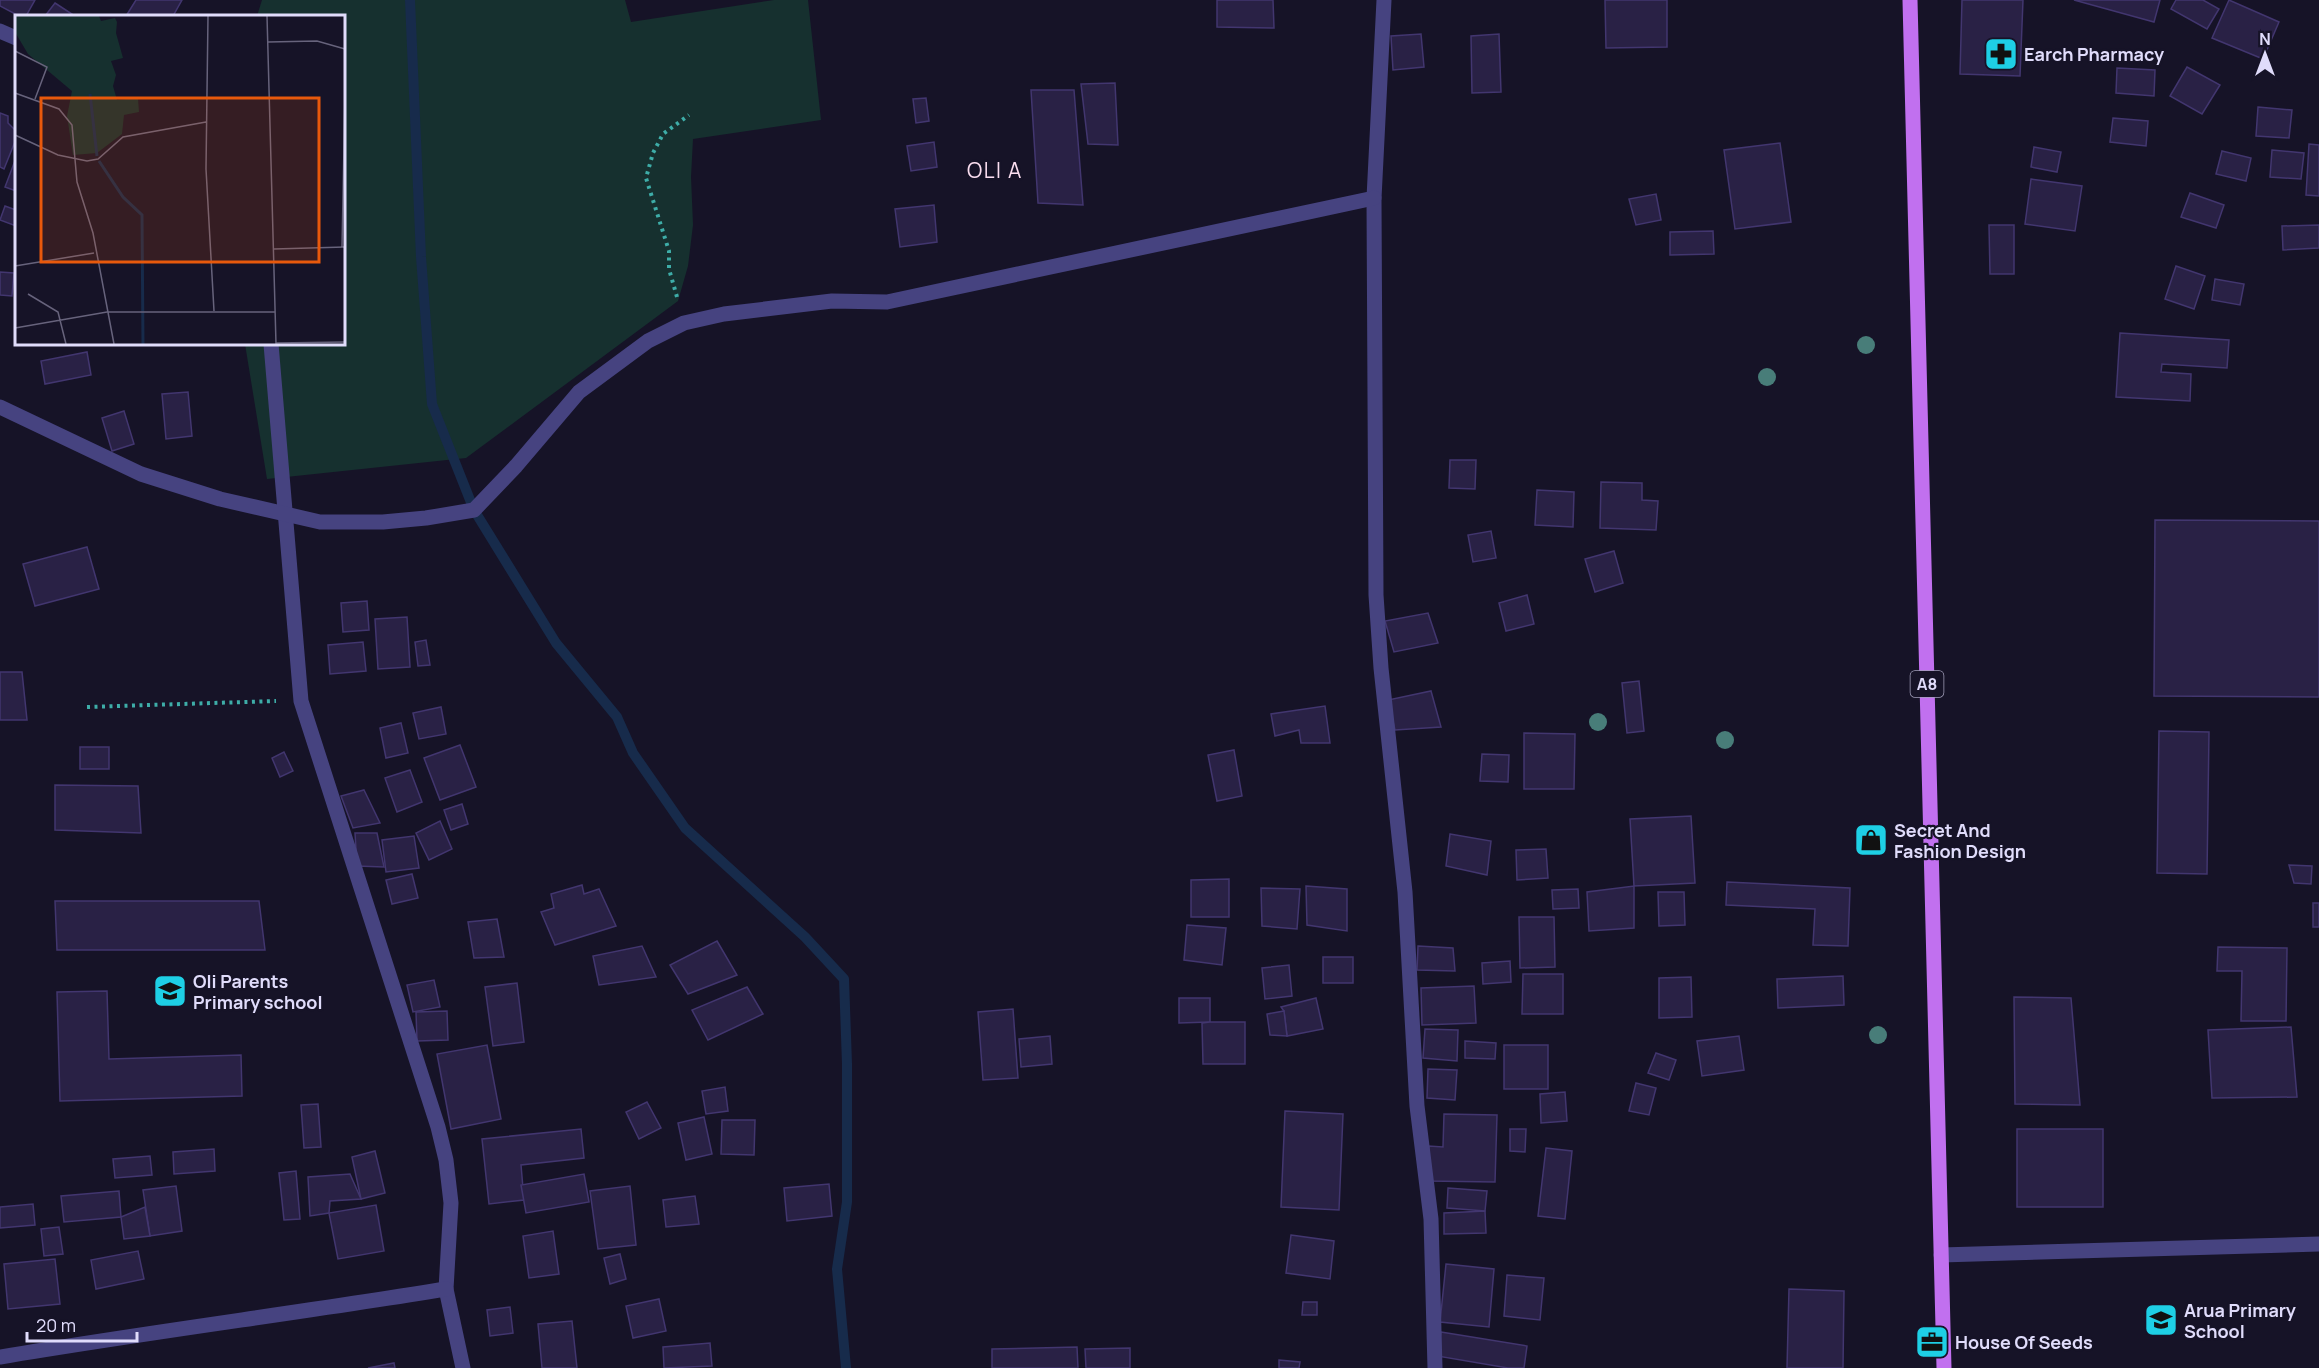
<svg xmlns="http://www.w3.org/2000/svg" width="2319" height="1368" viewBox="0 0 2319 1368" font-family="Manrope,sans-serif">
<rect width="100%" height="100%" fill="#161327"/>
<polygon fill="#16302f" points="262,0 625,0 631,22 774,0 808,0 821,120 693,139 691,177 693,225 688,266 678,301 466,458 267,479 245,344 344,344 344,16 257,16"/>
<g fill="none" stroke-linecap="round" stroke-linejoin="round">
<polyline stroke="#172b4b" stroke-width="10" points="410,0 421,257 432,404 474,510 556,643 617,717 633,753 685,828 805,937 844,979 847,1064 847,1202 837,1269 846,1368"/>
</g>
<g fill="#292145" stroke="#42366f" stroke-width="1.5">
<polygon points="0,0 35,0 26,16 19,16 0,6"/>
<polygon points="136,0 182,0 173,16 126,16"/>
<polygon points="1217,0 1273,0 1274,28 1217,27"/>
<polygon points="1605,0 1667,0 1667,47 1606,48"/>
<polygon points="1962,0 2023,0 2020,76 1960,74"/>
<polygon points="2074,0 2160,0 2154,22"/>
<polygon points="2176,0 2203,0 2219,9 2207,29 2171,9"/>
<polygon points="2229,0 2279,22 2263,59 2212,38"/>
<polygon points="55,3 75,16 45,16"/>
<polygon points="1421,34 1424,67 1393,70 1391,36"/>
<polygon points="1499,34 1501,92 1472,93 1471,36"/>
<polygon points="2187,67 2220,85 2202,114 2170,96"/>
<polygon points="2117,68 2155,70 2154,96 2116,93"/>
<polygon points="1115,83 1118,145 1088,144 1081,84"/>
<polygon points="1031,90 1074,90 1083,205 1038,203"/>
<polygon points="926,98 929,121 916,123 913,99"/>
<polygon points="2258,107 2292,110 2289,138 2256,136"/>
<polygon points="0,113 8,116 8,123 16,131 16,139 4,169 0,167"/>
<polygon points="2113,118 2148,121 2146,146 2110,142"/>
<polygon points="934,142 937,167 911,171 907,146"/>
<polygon points="1780,143 1791,222 1735,229 1724,150"/>
<polygon points="2309,144 2319,145 2319,196 2306,195"/>
<polygon points="2034,147 2061,152 2057,172 2031,167"/>
<polygon points="2272,150 2304,153 2301,179 2270,177"/>
<polygon points="2222,151 2251,158 2246,181 2216,174"/>
<polygon points="16,158 16,191 5,187"/>
<polygon points="2031,179 2082,186 2075,231 2025,224"/>
<polygon points="2190,193 2224,205 2216,228 2181,217"/>
<polygon points="1656,194 1661,220 1636,225 1629,199"/>
<polygon points="934,205 937,242 900,247 895,209"/>
<polygon points="5,206 16,210 16,226 0,220"/>
<polygon points="1989,225 2014,225 2014,274 1990,274"/>
<polygon points="2319,225 2319,248 2283,250 2282,226"/>
<polygon points="1713,231 1714,254 1670,255 1670,232"/>
<polygon points="2176,266 2205,276 2194,309 2165,299"/>
<polygon points="0,272 14,273 12,296 0,295"/>
<polygon points="2215,279 2244,284 2240,305 2212,300"/>
<polygon points="2120,333 2229,340 2227,368 2162,364 2161,372 2191,374 2190,401 2116,397"/>
<polygon points="87,352 91,375 45,384 41,361"/>
<polygon points="188,392 192,436 166,439 162,394"/>
<polygon points="124,411 134,444 112,451 102,418"/>
<polygon points="1450,460 1476,460 1475,489 1449,488"/>
<polygon points="1601,482 1642,483 1642,500 1658,501 1656,530 1600,528"/>
<polygon points="1537,490 1574,492 1573,527 1535,525"/>
<polygon points="2155,520 2319,521 2319,697 2154,696"/>
<polygon points="1491,531 1496,558 1473,562 1468,535"/>
<polygon points="87,547 99,589 35,606 23,564"/>
<polygon points="1614,551 1623,583 1595,592 1585,559"/>
<polygon points="1527,595 1534,624 1506,631 1499,603"/>
<polygon points="367,601 369,630 343,632 341,603"/>
<polygon points="1428,613 1438,643 1394,652 1385,621"/>
<polygon points="407,617 410,667 378,669 375,619"/>
<polygon points="426,640 430,665 418,666 415,642"/>
<polygon points="363,642 366,671 330,674 328,645"/>
<polygon points="0,672 22,672 27,720 0,720"/>
<polygon points="1639,681 1644,731 1627,733 1622,683"/>
<polygon points="1431,691 1441,727 1395,730 1388,700"/>
<polygon points="1325,706 1330,743 1301,743 1299,730 1275,736 1271,714"/>
<polygon points="441,707 446,734 419,739 413,713"/>
<polygon points="401,723 408,753 386,758 380,728"/>
<polygon points="2159,731 2209,732 2207,874 2157,873"/>
<polygon points="1524,733 1575,734 1574,789 1524,789"/>
<polygon points="460,745 476,787 440,800 424,758"/>
<rect x="80" y="747" width="29" height="22"/>
<polygon points="1234,750 1242,796 1217,801 1208,755"/>
<polygon points="284,752 293,771 280,777 272,758"/>
<polygon points="1482,754 1509,755 1508,782 1480,781"/>
<polygon points="410,770 422,802 397,812 385,778"/>
<polygon points="55,785 138,786 141,833 55,830"/>
<polygon points="364,790 380,823 353,828 341,796"/>
<polygon points="462,804 468,824 451,830 444,810"/>
<polygon points="1691,816 1695,883 1634,886 1630,819"/>
<polygon points="440,821 452,849 429,860 416,833"/>
<polygon points="355,833 377,833 384,867 357,866"/>
<polygon points="1450,834 1491,841 1487,875 1446,866"/>
<polygon points="414,836 419,868 386,872 382,840"/>
<polygon points="1546,849 1548,878 1517,880 1516,850"/>
<polygon points="2289,865 2312,866 2311,884 2294,883"/>
<polygon points="412,874 418,898 392,904 386,880"/>
<polygon points="1229,879 1229,917 1191,917 1191,880"/>
<polygon points="1727,882 1850,888 1848,946 1813,945 1815,909 1726,905"/>
<polygon points="582,885 584,894 599,889 616,926 555,945 541,912 554,908 551,894"/>
<polygon points="1306,886 1347,889 1347,931 1307,925"/>
<polygon points="1634,886 1634,928 1589,931 1587,892"/>
<polygon points="1261,888 1300,889 1297,929 1262,926"/>
<polygon points="1578,889 1579,908 1553,909 1552,890"/>
<polygon points="1658,892 1684,892 1685,925 1659,926"/>
<polygon points="55,901 259,901 265,950 57,950"/>
<rect x="2313" y="903" width="6" height="24"/>
<polygon points="1519,917 1554,917 1555,967 1520,968"/>
<polygon points="497,919 504,957 474,958 468,922"/>
<polygon points="1187,925 1226,928 1222,965 1184,960"/>
<polygon points="717,941 737,975 688,994 670,965"/>
<polygon points="642,946 656,977 599,985 593,956"/>
<polygon points="1418,946 1453,948 1455,971 1417,970"/>
<polygon points="2218,947 2287,948 2286,1021 2241,1021 2242,971 2217,971"/>
<rect x="1323" y="957" width="30" height="26"/>
<polygon points="1510,961 1511,982 1483,984 1482,963"/>
<polygon points="1289,965 1292,996 1265,999 1262,968"/>
<polygon points="1523,974 1563,974 1563,1014 1522,1014"/>
<polygon points="1843,976 1844,1005 1778,1008 1777,979"/>
<polygon points="1691,977 1692,1017 1659,1018 1659,978"/>
<polygon points="434,980 440,1007 413,1012 407,985"/>
<polygon points="517,983 524,1042 493,1046 485,987"/>
<polygon points="1474,986 1476,1023 1422,1025 1421,988"/>
<polygon points="747,987 763,1014 708,1040 692,1010"/>
<polygon points="107,991 109,1059 241,1055 242,1096 60,1101 57,992"/>
<polygon points="2014,997 2071,998 2080,1105 2015,1104"/>
<polygon points="1179,998 1210,998 1210,1022 1179,1023"/>
<polygon points="1316,998 1323,1029 1287,1036 1284,1011 1281,1007"/>
<polygon points="1013,1009 1018,1078 983,1080 978,1012"/>
<polygon points="447,1011 448,1040 417,1041 416,1012"/>
<polygon points="1284,1011 1287,1036 1270,1035 1267,1014"/>
<polygon points="1210,1022 1245,1022 1245,1064 1203,1064 1202,1023"/>
<polygon points="2291,1027 2297,1097 2212,1098 2208,1030"/>
<polygon points="1425,1029 1458,1030 1457,1061 1423,1058"/>
<polygon points="1050,1036 1052,1064 1021,1067 1019,1039"/>
<polygon points="1739,1036 1744,1070 1702,1076 1697,1041"/>
<polygon points="1465,1041 1496,1043 1495,1059 1465,1058"/>
<polygon points="487,1045 501,1119 451,1129 437,1054"/>
<rect x="1504" y="1045" width="44" height="44"/>
<polygon points="1656,1053 1676,1060 1669,1080 1648,1073"/>
<polygon points="1428,1069 1457,1070 1455,1100 1427,1098"/>
<polygon points="1636,1083 1656,1088 1649,1115 1629,1111"/>
<polygon points="725,1087 728,1111 706,1114 702,1091"/>
<polygon points="1565,1092 1567,1121 1541,1123 1540,1094"/>
<polygon points="647,1102 661,1128 639,1139 626,1112"/>
<polygon points="318,1104 321,1147 304,1148 301,1105"/>
<polygon points="1285,1111 1343,1114 1339,1210 1281,1207"/>
<polygon points="1444,1114 1497,1115 1495,1182 1428,1181 1429,1146 1443,1147"/>
<polygon points="704,1117 712,1154 686,1160 678,1123"/>
<polygon points="722,1120 755,1120 754,1155 721,1154"/>
<polygon points="581,1129 584,1158 521,1165 524,1200 489,1204 482,1139"/>
<polygon points="1510,1129 1526,1129 1525,1152 1510,1151"/>
<rect x="2017" y="1129" width="86" height="78"/>
<polygon points="1546,1148 1572,1151 1565,1219 1538,1216"/>
<polygon points="214,1149 215,1171 174,1174 173,1152"/>
<polygon points="375,1151 385,1193 361,1199 352,1157"/>
<polygon points="150,1156 152,1175 115,1178 113,1159"/>
<polygon points="296,1171 300,1219 284,1220 279,1173"/>
<polygon points="350,1174 361,1199 330,1201 329,1213 310,1216 308,1177"/>
<polygon points="584,1174 589,1202 526,1213 521,1185"/>
<polygon points="829,1184 832,1216 787,1221 784,1188"/>
<polygon points="176,1186 182,1231 150,1236 143,1190"/>
<polygon points="630,1186 636,1245 598,1249 590,1191"/>
<polygon points="1448,1188 1487,1191 1485,1211 1447,1208"/>
<polygon points="119,1191 121,1217 64,1222 61,1196"/>
<polygon points="695,1196 699,1224 666,1227 663,1200"/>
<polygon points="33,1204 35,1225 0,1228 0,1207"/>
<polygon points="376,1205 384,1251 338,1259 329,1213"/>
<polygon points="145,1207 150,1236 124,1239 121,1217"/>
<polygon points="1485,1211 1486,1233 1444,1234 1444,1213"/>
<polygon points="59,1227 63,1254 44,1256 41,1229"/>
<polygon points="553,1231 559,1274 529,1278 523,1236"/>
<polygon points="1291,1235 1334,1241 1330,1279 1286,1273"/>
<polygon points="138,1251 144,1279 96,1289 91,1260"/>
<polygon points="620,1254 626,1279 610,1284 604,1258"/>
<polygon points="55,1259 60,1304 8,1309 4,1264"/>
<polygon points="1446,1264 1494,1269 1489,1327 1440,1322"/>
<polygon points="1507,1275 1544,1278 1540,1320 1504,1316"/>
<polygon points="1789,1289 1844,1291 1843,1368 1787,1368"/>
<polygon points="659,1299 666,1331 633,1338 626,1306"/>
<polygon points="1303,1302 1317,1302 1317,1315 1302,1315"/>
<polygon points="510,1307 513,1333 490,1336 487,1310"/>
<polygon points="572,1321 577,1368 542,1368 538,1324"/>
<polygon points="1441,1332 1527,1346 1524,1368 1508,1368 1437,1356"/>
<polygon points="710,1343 712,1366 664,1368 663,1347"/>
<polygon points="1077,1347 1078,1368 992,1368 992,1349"/>
<polygon points="1130,1348 1130,1368 1086,1368 1085,1349"/>
<polygon points="1279,1360 1300,1362 1299,1368 1279,1368"/>
<polygon points="394,1363 395,1368 368,1368"/>
</g>
<g fill="none" stroke-linecap="round" stroke-linejoin="round">
<g stroke="#3eada8" stroke-width="4" stroke-dasharray="3 4.5" stroke-linecap="butt">
<polyline points="677,297 669,269 669,251 646,178 653,153 663,134 689,115"/>
<polyline points="87,707 276,701"/>
</g>
<g stroke="#464380" stroke-width="15">
<polyline points="1384,0 1374,198 1376,595 1381,668 1405,892 1417,1106 1431,1219 1435,1368"/>
<polyline points="0,31 16,38"/>
<polyline points="271,344 301,701 438,1127 446,1160 451,1203 446,1289 463,1368"/>
<polyline points="0,407 141,474 220,499 320,522 383,522 426,518 474,510 516,466 579,392 648,341 684,323 724,314 832,301 887,302 1374,198"/>
<polyline points="1941,1255 2319,1244"/>
<path d="M0,1357C148,1332 298,1313 446,1289"/>
</g>
<polyline stroke="#c170ef" stroke-width="15" points="1910,0 1944,1368"/>
</g>
<g fill="#487d79">
<circle cx="1866" cy="345" r="9"/>
<circle cx="1767" cy="377" r="9"/>
<circle cx="1598" cy="722" r="9"/>
<circle cx="1725" cy="740" r="9"/>
<circle cx="1878" cy="1035" r="9"/>
</g>
<defs>
<symbol id="pharmacy-square" viewBox="-11 -11 22 22"><rect x="-9" y="-9" width="18" height="18" rx="4" fill="#1ecfe5" stroke="#161327"/><path d="M-2-6h4v4h4v4h-4v4h-4v-4h-4v-4h4Z" fill="#111"/></symbol>
<symbol id="shop-square" viewBox="-11 -11 22 22"><rect x="-9" y="-9" width="18" height="18" rx="4" fill="#1ecfe5" stroke="#161327"/><path d="M-5-2.5h2.3a2.7 3.5 0 0 1 5.4 0H5L5.5 6h-11ZM-1.5-2.5h3a1.5 2.3 0 0 0-3 0Z" fill="#111"/></symbol>
<symbol id="school-square" viewBox="-11 -11 22 22"><rect x="-9" y="-9" width="18" height="18" rx="4" fill="#1ecfe5" stroke="#161327"/><path d="M0-5L7-2L0 1L-7-2ZM-4 1L0 2.5L4 1V4Q0 6-4 4Z" fill="#111"/></symbol>
<symbol id="office-square" viewBox="-11 -11 22 22"><rect x="-9" y="-9" width="18" height="18" rx="4" fill="#1ecfe5" stroke="#161327"/><path d="M-6-3h4V-5.5h4V-3h4V5H-6ZM-1-4.5V-3h2v-1.5ZM-6 0V1H6V0Z" fill="#111"/></symbol>
</defs>
<g fill-rule="evenodd">
<use href="#pharmacy-square" x="1982" y="35" width="38" height="38"/>
<use href="#shop-square" x="1852" y="821" width="38" height="38"/>
<use href="#school-square" x="151" y="972" width="38" height="38"/>
<use href="#school-square" x="2142" y="1301" width="38" height="38"/>
<use href="#office-square" x="1913" y="1323" width="38" height="38"/>
</g>
<g text-anchor="middle" dominant-baseline="central" stroke-width="4.5" stroke-linejoin="round" paint-order="stroke">
<rect fill="#161327" stroke="#a3a0bb" stroke-width="1.5" x="1910.5" y="671" width="33" height="26" rx="4.5"/>
<g font-size="16" font-weight="bold" fill="#e0dcfb">
<text x="1927" y="684">A8</text>
</g>
<g font-size="18" font-weight="bold" fill="#e0dcfb" stroke="#161327" text-anchor="start">
<text x="2024" y="54">Earch Pharmacy</text>
<text x="1894" y="830">Secret And<tspan x="1894" dy="21">Fashion Design</tspan></text>
<text x="193" y="981">Oli Parents<tspan x="193" dy="21">Primary school</tspan></text>
<text x="2184" y="1310">Arua Primary<tspan x="2184" dy="21">School</tspan></text>
<text x="1955" y="1342">House Of Seeds</text>
</g>
<g font-size="21" letter-spacing="1.5" fill="#fbdef0" stroke="#161327">
<text x="995" y="170">OLI A</text>
</g>
</g>
<g transform="translate(15 15)">
<rect width="330" height="330" fill="#161327"/>
<path d="M0,1H84L86,6L100,3L102,7L101,18L108,43L96,46L101,60L98,71L102,85L123,83L124,97L109,100L107,119L82,138L58,140L52,101L57,76L13,39L0,17Z" fill="#16302f"/>
<path fill="none" stroke="#172b4b" stroke-width="3" d="M75,79L82,141M84,146L108,182L127,200L128,329"/>
<path fill="none" stroke="#67637c" stroke-width="1.5" d="M193,1L191,154L199,296M252,1L261,329M253,27L302,26L330,34M0,36L32,52L20,84M0,78L44,94L57,110L62,167L78,218L99,329M0,120L43,140L72,146L83,144L108,122L191,107M327,232L330,79M259,234L330,232M0,251L79,238M13,279L43,297L51,329M0,313L92,297H260M261,328L330,327"/>
<path fill="#e8590c" fill-opacity="0.15" stroke="#e8590c" stroke-width="3" d="M26,83H304V247H26Z"/>
<rect width="330" height="330" fill="none" stroke="#e0dcfb" stroke-width="3"/>
</g>
<g transform="translate(2265 54)" stroke="#161327" stroke-width="4.5" paint-order="stroke">
<path d="M0-4.5L10 22L0 15L-10 22Z" fill="#e0dcfb"/>
<text y="-9" font-size="16" font-weight="bold" text-anchor="middle" fill="#e0dcfb">N</text>
</g>
<path d="M27 1332v9h110v-9" fill="none" stroke="#e0dcfb" stroke-width="3"/>
<text x="36" y="1332" font-size="18" fill="#e0dcfb" stroke="#161327" stroke-width="4.5" paint-order="stroke">20 m</text>
</svg>
